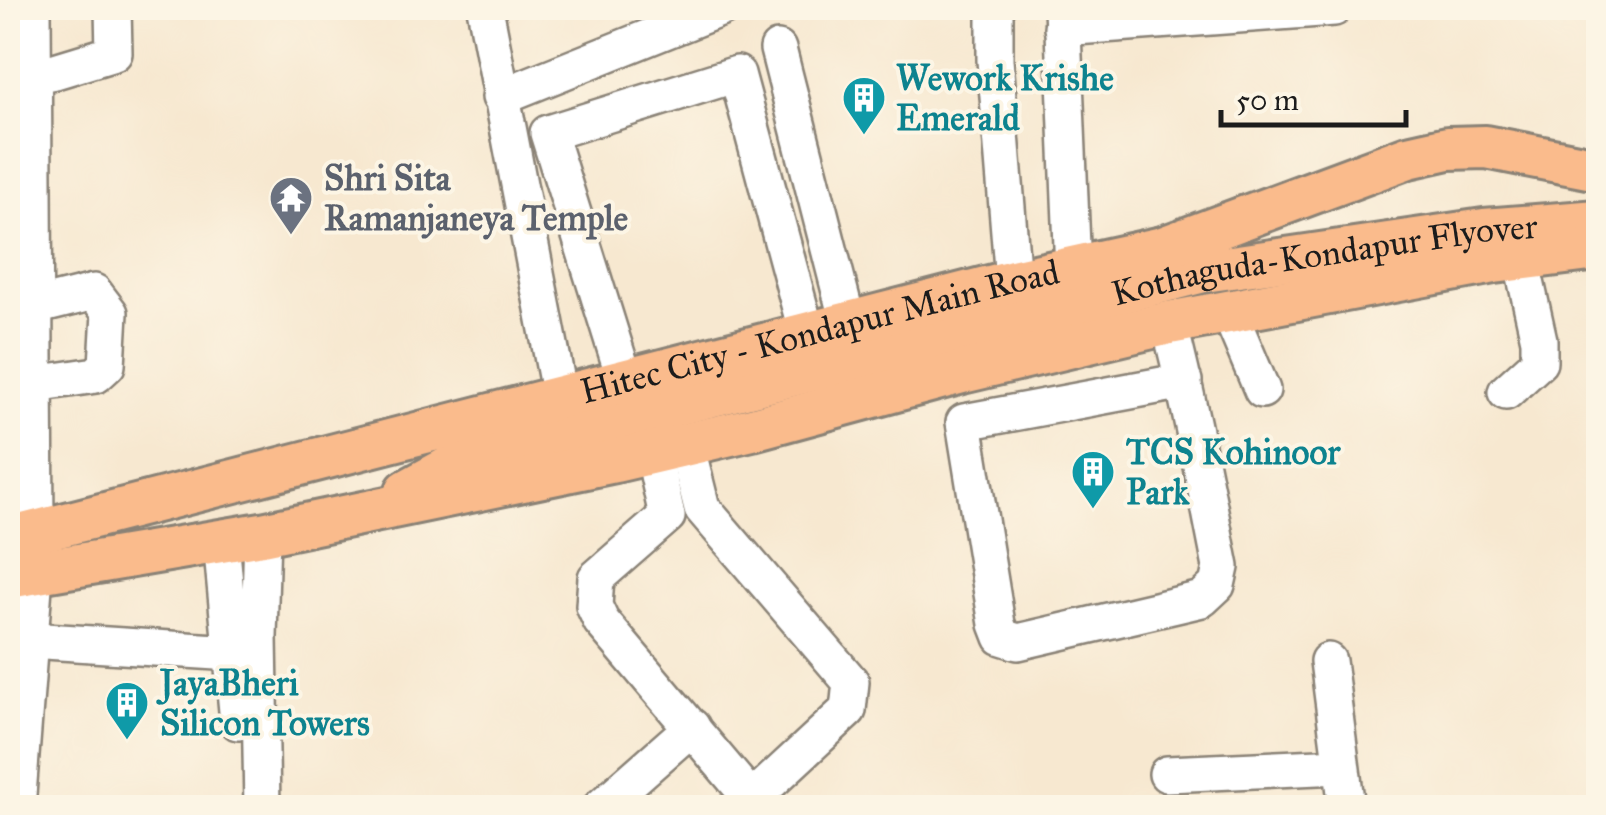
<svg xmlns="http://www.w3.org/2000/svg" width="1606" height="815" viewBox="0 0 1606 815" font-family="'IM FELL Great Primer',serif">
<rect width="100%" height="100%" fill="#fcf5e5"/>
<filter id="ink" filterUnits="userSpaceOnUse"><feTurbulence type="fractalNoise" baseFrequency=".01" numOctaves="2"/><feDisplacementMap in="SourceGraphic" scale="20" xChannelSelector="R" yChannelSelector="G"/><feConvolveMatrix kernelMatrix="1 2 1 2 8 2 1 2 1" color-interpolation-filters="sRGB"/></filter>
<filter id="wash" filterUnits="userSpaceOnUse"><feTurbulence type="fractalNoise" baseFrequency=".0048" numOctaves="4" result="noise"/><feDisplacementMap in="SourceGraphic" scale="40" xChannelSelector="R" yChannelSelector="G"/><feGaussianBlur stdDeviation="2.25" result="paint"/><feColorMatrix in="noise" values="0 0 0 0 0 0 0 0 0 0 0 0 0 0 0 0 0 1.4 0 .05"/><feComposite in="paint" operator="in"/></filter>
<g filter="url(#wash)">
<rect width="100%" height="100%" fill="#f7e8d0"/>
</g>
<g filter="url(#ink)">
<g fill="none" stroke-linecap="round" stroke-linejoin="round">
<defs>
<g id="minor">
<polyline points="33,8 36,534"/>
<polyline points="485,8 560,397"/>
<polyline points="995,8 995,60 1013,281"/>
<polyline points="1062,8 1073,270"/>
<polyline points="1062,28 1334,8"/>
<polyline points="778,49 848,323"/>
<polyline points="33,75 55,71 114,53 113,8"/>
<polyline points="500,97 722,8"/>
<polyline points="34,307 94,292 110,313 107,365 96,375 35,384"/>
<polyline points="1229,312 1262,390"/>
<path d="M1169,323C1190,404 1205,486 1221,567L1217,585L1202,599L1018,642L1002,637L997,624L964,422L1184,381"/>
<polyline points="625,380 548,133 737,74 807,334"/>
<polyline points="1506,392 1539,362 1539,340 1521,259"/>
<polyline points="686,444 702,508 851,682 848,710 752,799"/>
<polyline points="653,452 667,516 596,578 594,606 601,621 759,808"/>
<polyline points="262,534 259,637 262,808"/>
<polyline points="221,541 238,722"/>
<polyline points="29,640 233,653"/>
<polyline points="1328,661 1347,808"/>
<polyline points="1167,774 1341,766"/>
<polyline points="17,808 35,574"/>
<polyline points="600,808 692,727"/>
</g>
<g id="major">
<path id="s1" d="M407,491L471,456L1204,271L1484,230L1598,221"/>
<path id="s2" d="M8,539L1013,281L1163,248L1408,157L1448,148L1486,147L1598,169"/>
<polyline points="8,577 262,534 615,461 752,429 962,372 1169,323 1494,262 1598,249"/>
</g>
</defs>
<use href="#minor" stroke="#8a8276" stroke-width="40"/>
<use href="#major" stroke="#8a8276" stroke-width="48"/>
<use href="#minor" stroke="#fff" stroke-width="35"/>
<use href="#major" stroke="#fabb8c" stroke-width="42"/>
</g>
</g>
<defs>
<symbol id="building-pin" viewBox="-11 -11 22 30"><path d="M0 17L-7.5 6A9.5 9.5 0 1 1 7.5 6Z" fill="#0f9aa8" stroke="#fcf5e5"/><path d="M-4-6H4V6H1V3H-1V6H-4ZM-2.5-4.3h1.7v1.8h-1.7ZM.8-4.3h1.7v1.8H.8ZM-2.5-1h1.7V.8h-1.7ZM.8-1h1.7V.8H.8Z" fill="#fff"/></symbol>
<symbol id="temple-pin" viewBox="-11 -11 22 30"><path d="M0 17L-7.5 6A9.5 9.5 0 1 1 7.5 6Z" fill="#6b7280" stroke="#fcf5e5"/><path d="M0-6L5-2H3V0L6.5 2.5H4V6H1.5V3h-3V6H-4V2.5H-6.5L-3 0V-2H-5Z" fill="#fff"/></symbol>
</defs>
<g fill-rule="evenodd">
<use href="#building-pin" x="839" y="73" width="50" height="68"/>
<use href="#temple-pin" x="266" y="173" width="50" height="68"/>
<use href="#building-pin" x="1068" y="447" width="50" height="68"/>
<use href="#building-pin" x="102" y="678" width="50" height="68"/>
</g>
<g text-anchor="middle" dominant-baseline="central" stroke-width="8" stroke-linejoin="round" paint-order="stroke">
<g font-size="35" font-weight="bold" fill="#0d838f" stroke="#fcf5e5" text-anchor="start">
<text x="896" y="78">Wework Krishe<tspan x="896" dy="40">Emerald</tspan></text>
<text x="1126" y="452">TCS Kohinoor<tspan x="1126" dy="40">Park</tspan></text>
<text x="160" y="683">JayaBheri<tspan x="160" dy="40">Silicon Towers</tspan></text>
</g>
<g font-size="35" font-weight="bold" fill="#5b616d" stroke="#fcf5e5" text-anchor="start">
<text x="324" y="178">Shri Sita<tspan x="324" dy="40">Ramanjaneya Temple</tspan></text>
</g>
<g font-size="35" fill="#1c1c1c" stroke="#fcf5e5">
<text stroke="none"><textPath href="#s1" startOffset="950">Kothaguda-Kondapur Flyover</textPath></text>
<text stroke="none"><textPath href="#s2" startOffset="838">Hitec City - Kondapur Main Road</textPath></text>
</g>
</g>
<rect width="1606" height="815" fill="none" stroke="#fcf5e5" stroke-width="40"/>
<path d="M1221 110v15h185v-15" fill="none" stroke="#1c1c1c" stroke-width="5"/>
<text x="1236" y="110" font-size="30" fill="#1c1c1c" stroke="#fcf5e5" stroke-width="8" paint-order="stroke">50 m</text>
</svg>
